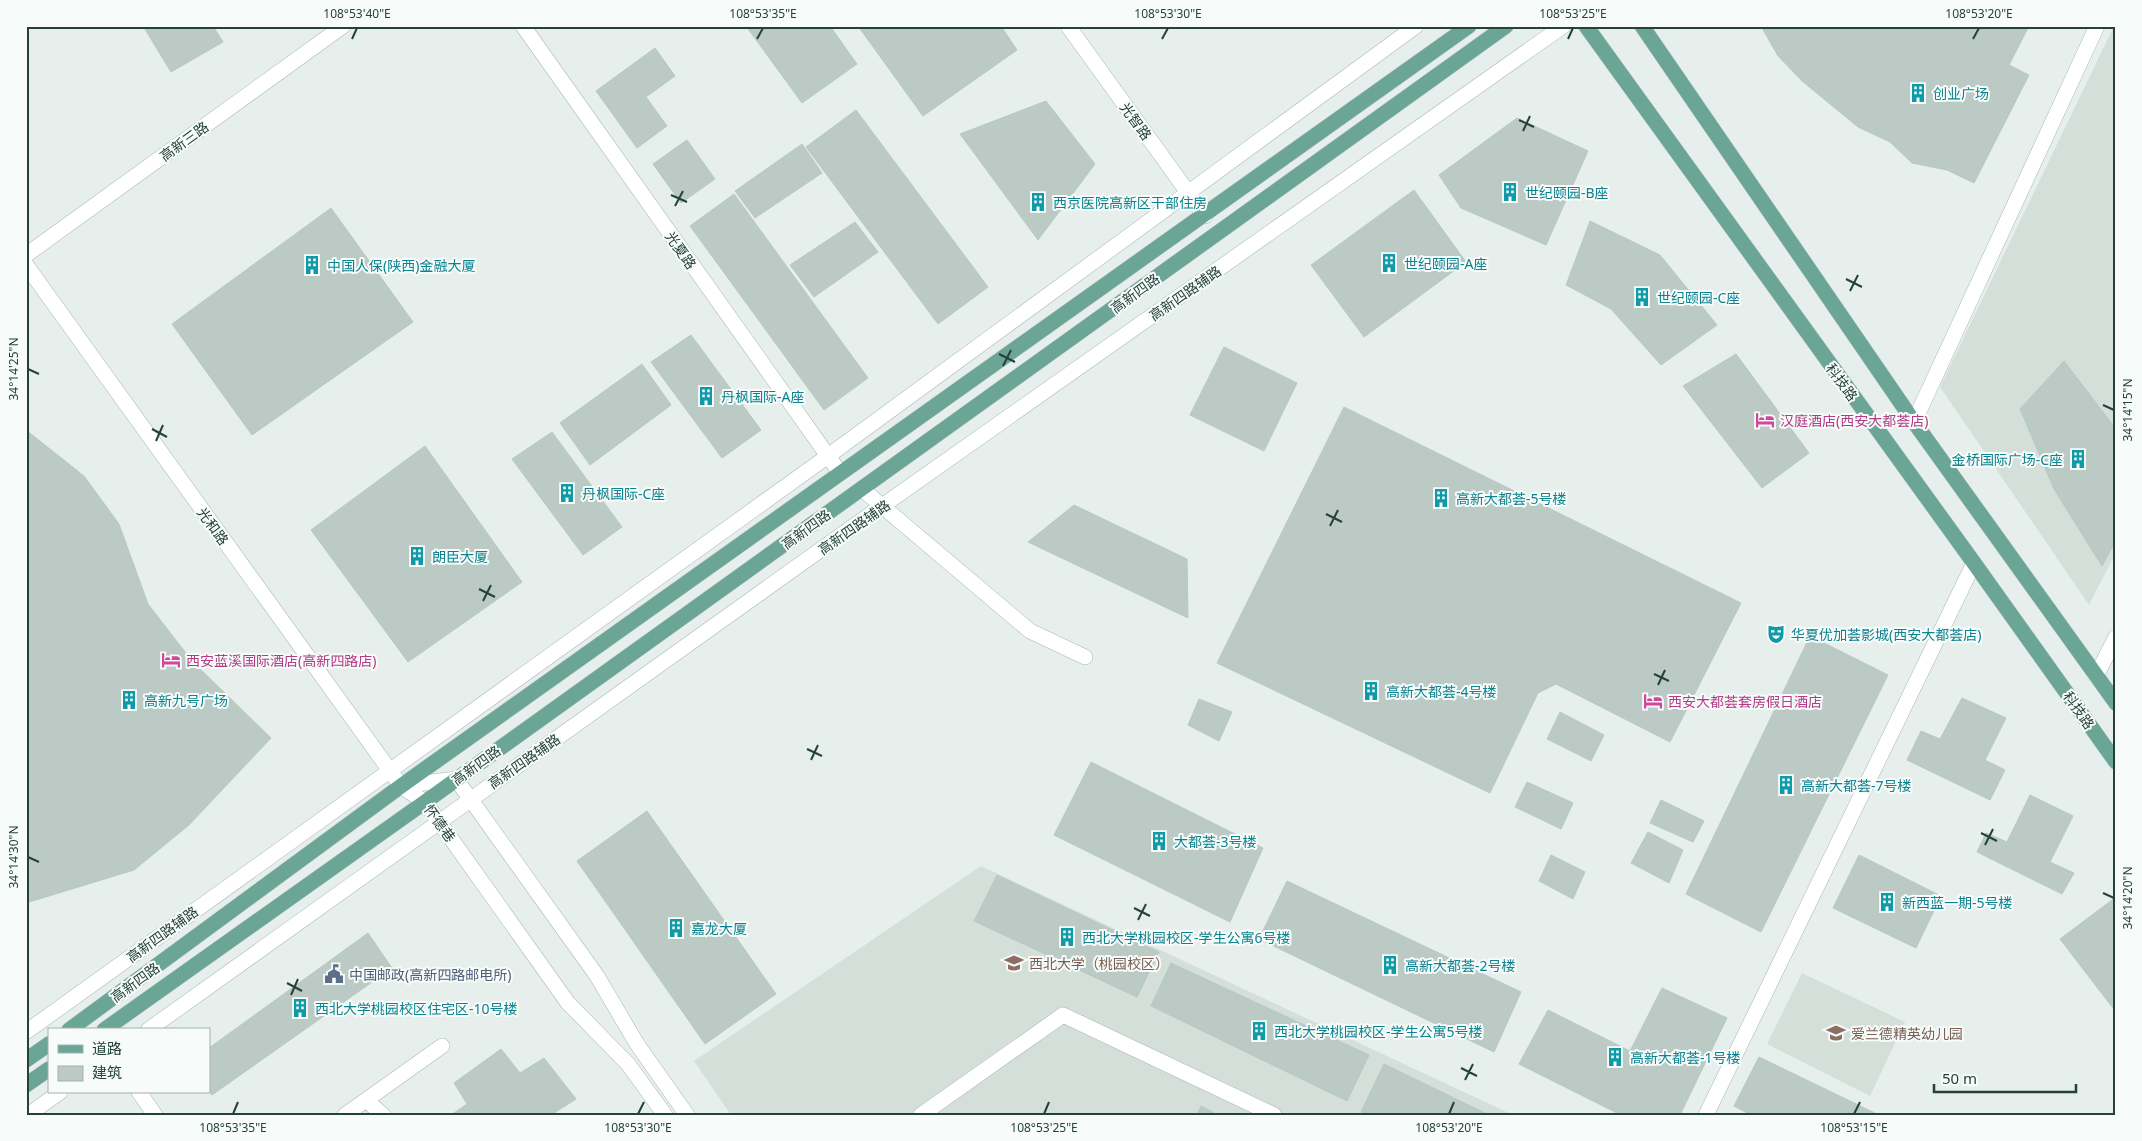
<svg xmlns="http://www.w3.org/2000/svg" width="2142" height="1141" font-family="'Noto Sans','Noto Sans SC',sans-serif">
<rect width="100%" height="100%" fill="#e6efeb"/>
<path fill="#d4dfda" d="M2114,26L2116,552L2089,605L1940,387Z
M981,866L1513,1115H731L694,1061Z
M1802,973L1905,1022L1870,1096L1767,1044Z"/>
<path fill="#bbcac4" stroke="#b8c9c2" d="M143,26H213L223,42L171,72Z
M746,26H830L857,64L802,103Z
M858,26H973L976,30L982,26H1001L1017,50L923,116Z
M1761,26H2029L2009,65L2029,75L1974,183L1947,170L1912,163L1890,142L1858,127L1802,81L1778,56Z
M655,48L675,76L646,97L667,126L637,148L596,91Z
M1046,101L1095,164L1038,240L960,134Z
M856,110L988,287L938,324L806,147Z
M1517,118L1588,151L1546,245L1461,208L1439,175Z
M687,140L715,179L681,203L653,164Z
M802,144L822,173L755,218L735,191Z
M1414,190L1466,262L1364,337L1311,265Z
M734,194L868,378L824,410L690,226Z
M331,208L413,322L252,435L172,324Z
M1590,221L1660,255L1717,325L1661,365L1611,309L1566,285Z
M855,222L878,252L814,297L790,265Z
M691,335L761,430L722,458L651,362Z
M1224,347L1297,383L1264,451L1190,415Z
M1736,354L1809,453L1762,488L1683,386Z
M2064,361L2116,429V540L2102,566L2054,489L2020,409Z
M642,364L671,405L590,465L560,423Z
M1344,407L1741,603L1670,742L1556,684L1538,693L1490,793L1217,663Z
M1346,412L1565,522L1536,582L1316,474Z
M26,430L84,476L119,524L148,604L192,661L271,738L189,825L134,870L26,903Z
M552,432L622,527L583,555L512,459Z
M425,446L522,582L408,662L311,530Z
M1074,505L1187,559L1188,618L1028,542Z
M1606,542L1735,604L1669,735L1618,710L1654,635L1579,598Z
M1255,597L1520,719L1487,786L1223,662Z
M1810,636L1888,675L1761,932L1686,894Z
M1962,698L2006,718L1985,760L2005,770L1990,800L1907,760L1921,731L1940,739Z
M1199,699L1232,712L1219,741L1188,725Z
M1560,712L1604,735L1591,761L1547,739Z
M1091,762L1263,848L1230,922L1054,835Z
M1527,782L1573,803L1561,829L1515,807Z
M2030,795L2073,816L2050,862L2074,873L2062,894L1977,852L1986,833L2007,842Z
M1661,800L1704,821L1693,842L1650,823Z
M647,811L776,994L705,1044L577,861Z
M1648,832L1683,850L1669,883L1631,863Z
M1551,855L1585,872L1573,899L1539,881Z
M1859,855L1941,896L1916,948L1833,908Z
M997,875L1159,952L1137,997L974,921Z
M1287,881L1521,992L1494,1052L1259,939Z
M2116,897V1012L2060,939Z
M368,933L392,968L212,1095L209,1090V1048Z
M1171,963L1369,1055L1347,1101L1151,1006Z
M1662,988L1727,1018L1680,1115H1621L1519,1064L1548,1010L1630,1051Z
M501,1049L520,1073L544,1058L576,1099L551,1115H451L467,1104L454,1083Z
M1759,1057L1879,1115H1751L1734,1106Z
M1384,1064L1489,1115H1367L1361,1112Z
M1201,1106L1218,1115H1197Z"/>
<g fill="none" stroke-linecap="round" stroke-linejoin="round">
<g stroke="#a8b8b2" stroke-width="16">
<path id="minor" d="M523,26L840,473
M1068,26L1205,216
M26,255L343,26
M26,265L401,786L425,802L568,1003L628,1064L665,1115
M1914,422L2097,26
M862,489L1030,631L1085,657
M2096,676L2116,637
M401,786L456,779L597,976L637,1044L687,1115
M148,1030L851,528L1563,26
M26,1032L828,456L1416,26
M139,1092L155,1115
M366,1100L383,1115
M28,1115L60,1092
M345,1115L442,1046
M921,1115L1063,1015L1274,1115
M1706,1115L1974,563"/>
</g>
<g stroke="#c2cac8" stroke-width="16">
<path id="major" d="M1586,26L1974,563L2116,762
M1642,26L1914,422L2116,703
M69,1030L401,786L1469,26
M104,1030L425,802L1506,26
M26,1060L49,1044
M26,1085L49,1069"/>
</g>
<use href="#minor" stroke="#fff" stroke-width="15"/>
<use href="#major" stroke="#6aa596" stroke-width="15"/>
</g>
<path fill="none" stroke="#24423a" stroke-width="2" d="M352,39L357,28M757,39L763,28M1162,39L1168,28M1568,39L1573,28M1973,39L1979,28M1519,120L1534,127M1523,131L1530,116M671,195L687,202M675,206L683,191M1846,279L1862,287M1850,291L1858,275M999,354L1015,362M1003,366L1011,350M28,369L39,374M2103,405L2114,410M152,429L167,437M156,441L163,425M1326,514L1342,522M1330,526L1338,510M479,589L495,597M483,601L491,585M1654,674L1669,681M1658,685L1665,670M807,749L822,756M811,760L818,745M1981,833L1997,841M1985,845L1993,829M28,857L39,862M2103,893L2114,898M1134,908L1150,916M1138,920L1146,904M287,983L302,991M291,995L298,979M1461,1068L1477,1076M1465,1080L1473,1064M233,1114L238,1102M638,1114L644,1102M1044,1114L1049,1102M1449,1114L1454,1102M1854,1114L1860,1102"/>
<defs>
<g id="building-bare" transform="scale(1.5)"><path d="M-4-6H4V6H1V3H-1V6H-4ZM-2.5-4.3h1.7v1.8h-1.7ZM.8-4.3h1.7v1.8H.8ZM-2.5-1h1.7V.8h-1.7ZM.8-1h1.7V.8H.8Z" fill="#0f9aa8" stroke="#f7fbf9" stroke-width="2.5" paint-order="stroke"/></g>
<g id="hotel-bare" transform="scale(1.5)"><path d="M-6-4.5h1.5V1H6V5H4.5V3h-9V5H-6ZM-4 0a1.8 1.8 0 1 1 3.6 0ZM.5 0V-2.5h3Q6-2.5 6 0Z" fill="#d1479c" stroke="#f7fbf9" stroke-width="2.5" paint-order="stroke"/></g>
<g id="theatre-bare" transform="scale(1.5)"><path d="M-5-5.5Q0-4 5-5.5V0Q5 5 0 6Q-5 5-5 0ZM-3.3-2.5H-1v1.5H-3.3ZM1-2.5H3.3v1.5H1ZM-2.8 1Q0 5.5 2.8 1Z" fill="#0f9aa8" stroke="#f7fbf9" stroke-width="2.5" paint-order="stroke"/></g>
<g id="university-bare" transform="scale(1.5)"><path d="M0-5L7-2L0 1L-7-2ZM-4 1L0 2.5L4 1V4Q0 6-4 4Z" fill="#8d6e63" stroke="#f7fbf9" stroke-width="2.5" paint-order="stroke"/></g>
<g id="civic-bare" transform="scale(1.5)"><path d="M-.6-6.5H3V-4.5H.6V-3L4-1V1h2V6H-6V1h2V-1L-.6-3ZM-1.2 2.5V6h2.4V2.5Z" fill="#5c6f8a" stroke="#f7fbf9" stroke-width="2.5" paint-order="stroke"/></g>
<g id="school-bare" transform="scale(1.5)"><path d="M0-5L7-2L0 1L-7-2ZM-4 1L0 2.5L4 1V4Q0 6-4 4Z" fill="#8d6e63" stroke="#f7fbf9" stroke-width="2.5" paint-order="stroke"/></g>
</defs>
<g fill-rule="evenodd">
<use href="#building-bare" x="1918" y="93"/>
<use href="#building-bare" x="1510" y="192"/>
<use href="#building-bare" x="1038" y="202"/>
<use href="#building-bare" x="1389" y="263"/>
<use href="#building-bare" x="312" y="265"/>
<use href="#building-bare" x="1642" y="297"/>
<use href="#building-bare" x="706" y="396"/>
<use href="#hotel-bare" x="1765" y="420"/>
<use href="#building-bare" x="2078" y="459"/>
<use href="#building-bare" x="567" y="493"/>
<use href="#building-bare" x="1441" y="498"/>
<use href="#building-bare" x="417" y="556"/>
<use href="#theatre-bare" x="1776" y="634"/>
<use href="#hotel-bare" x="171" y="660"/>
<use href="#building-bare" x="1371" y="691"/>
<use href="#building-bare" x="129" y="700"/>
<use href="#hotel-bare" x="1653" y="701"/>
<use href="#building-bare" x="1786" y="785"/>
<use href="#building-bare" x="1159" y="841"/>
<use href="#building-bare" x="1887" y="902"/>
<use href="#building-bare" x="676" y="928"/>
<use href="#building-bare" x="1067" y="937"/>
<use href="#university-bare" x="1014" y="963"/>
<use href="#building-bare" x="1390" y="965"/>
<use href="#civic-bare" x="334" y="974"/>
<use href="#building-bare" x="300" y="1008"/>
<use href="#building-bare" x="1259" y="1031"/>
<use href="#school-bare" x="1836" y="1033"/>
<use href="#building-bare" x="1615" y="1057"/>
</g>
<g text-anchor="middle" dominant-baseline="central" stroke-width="4" stroke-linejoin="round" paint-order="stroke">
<g font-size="14" fill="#0d838f" stroke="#f7fbf9" text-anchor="start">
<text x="1933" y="93">创业广场</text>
<text x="1525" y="192">世纪颐园-B座</text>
<text x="1053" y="202">西京医院高新区干部住房</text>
<text x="1404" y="263">世纪颐园-A座</text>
<text x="327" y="265">中国人保(陕西)金融大厦</text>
<text x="1657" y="297">世纪颐园-C座</text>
<text x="721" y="396">丹枫国际-A座</text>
<text x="2063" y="459" text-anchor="end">金桥国际广场-C座</text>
<text x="582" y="493">丹枫国际-C座</text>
<text x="1456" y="498">高新大都荟-5号楼</text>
<text x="432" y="556">朗臣大厦</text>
<text x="1791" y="634">华夏优加荟影城(西安大都荟店)</text>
<text x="1386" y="691">高新大都荟-4号楼</text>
<text x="144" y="700">高新九号广场</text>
<text x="1801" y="785">高新大都荟-7号楼</text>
<text x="1174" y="841">大都荟-3号楼</text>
<text x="1902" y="902">新西蓝一期-5号楼</text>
<text x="691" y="928">嘉龙大厦</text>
<text x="1082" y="937">西北大学桃园校区-学生公寓6号楼</text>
<text x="1405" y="965">高新大都荟-2号楼</text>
<text x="315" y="1008">西北大学桃园校区住宅区-10号楼</text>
<text x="1274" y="1031">西北大学桃园校区-学生公寓5号楼</text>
<text x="1630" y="1057">高新大都荟-1号楼</text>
</g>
<g font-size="14" fill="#24423a" stroke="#f7fbf9">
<text transform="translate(1136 121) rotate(54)">光智路</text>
<text transform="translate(184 141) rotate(-36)">高新三路</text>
<text transform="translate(681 250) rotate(55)">光夏路</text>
<text transform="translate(1135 293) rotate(-36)">高新四路</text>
<text transform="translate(1185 293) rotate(-35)">高新四路辅路</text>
<text transform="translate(1842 382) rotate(54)">科技路</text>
<text transform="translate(213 526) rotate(54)">光和路</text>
<text transform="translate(854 527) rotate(-35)">高新四路辅路</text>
<text transform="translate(806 529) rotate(-36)">高新四路</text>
<text transform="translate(2079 710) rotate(55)">科技路</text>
<text transform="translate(524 761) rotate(-35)">高新四路辅路</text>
<text transform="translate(476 765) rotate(-36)">高新四路</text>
<text transform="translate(440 823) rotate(54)">怀德巷</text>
<text transform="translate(162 934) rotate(-36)">高新四路辅路</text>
<text transform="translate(135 982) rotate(-36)">高新四路</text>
</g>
<g font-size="14" fill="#b23c85" stroke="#f7fbf9" text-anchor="start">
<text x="1780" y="420">汉庭酒店(西安大都荟店)</text>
<text x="186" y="660">西安蓝溪国际酒店(高新四路店)</text>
<text x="1668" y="701">西安大都荟套房假日酒店</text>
</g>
<g font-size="14" fill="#785e54" stroke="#f7fbf9" text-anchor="start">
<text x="1029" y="963">西北大学（桃园校区）</text>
<text x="1851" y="1033">爱兰德精英幼儿园</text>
</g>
<g font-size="14" fill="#4e5e75" stroke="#f7fbf9" text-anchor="start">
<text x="349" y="974">中国邮政(高新四路邮电所)</text>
</g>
</g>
<rect width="2142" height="1141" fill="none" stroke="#f7fbf9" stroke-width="55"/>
<rect x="48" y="1028" width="162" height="65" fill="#f7fbf9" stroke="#a3b1ad"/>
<rect x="58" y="1045" width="25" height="8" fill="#6aa596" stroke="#a3b1ad"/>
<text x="92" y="1054" font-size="15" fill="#24423a">道路</text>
<rect x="58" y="1066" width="25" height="15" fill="#bbcac4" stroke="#a3b1ad"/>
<text x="92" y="1078" font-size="15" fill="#24423a">建筑</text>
<path d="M1934 1084v8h142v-8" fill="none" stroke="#24423a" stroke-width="2.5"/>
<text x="1942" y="1084" font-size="15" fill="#24423a" stroke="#f7fbf9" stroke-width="4" paint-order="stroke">50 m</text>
<rect x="28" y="28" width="2086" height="1086" fill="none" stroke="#24423a" stroke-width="2"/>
<g font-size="12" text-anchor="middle" fill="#24423a">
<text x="357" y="18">108°53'40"E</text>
<text x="763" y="18">108°53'35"E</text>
<text x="1168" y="18">108°53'30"E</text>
<text x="1573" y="18">108°53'25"E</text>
<text x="1979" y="18">108°53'20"E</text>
<text transform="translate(14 369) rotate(-90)" y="4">34°14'25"N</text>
<text transform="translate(2128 410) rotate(-90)" y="4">34°14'15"N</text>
<text transform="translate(14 857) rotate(-90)" y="4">34°14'30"N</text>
<text transform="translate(2128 898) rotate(-90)" y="4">34°14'20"N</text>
<text x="233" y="1132">108°53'35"E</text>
<text x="638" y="1132">108°53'30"E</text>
<text x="1044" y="1132">108°53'25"E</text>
<text x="1449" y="1132">108°53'20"E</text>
<text x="1854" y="1132">108°53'15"E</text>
</g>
</svg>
